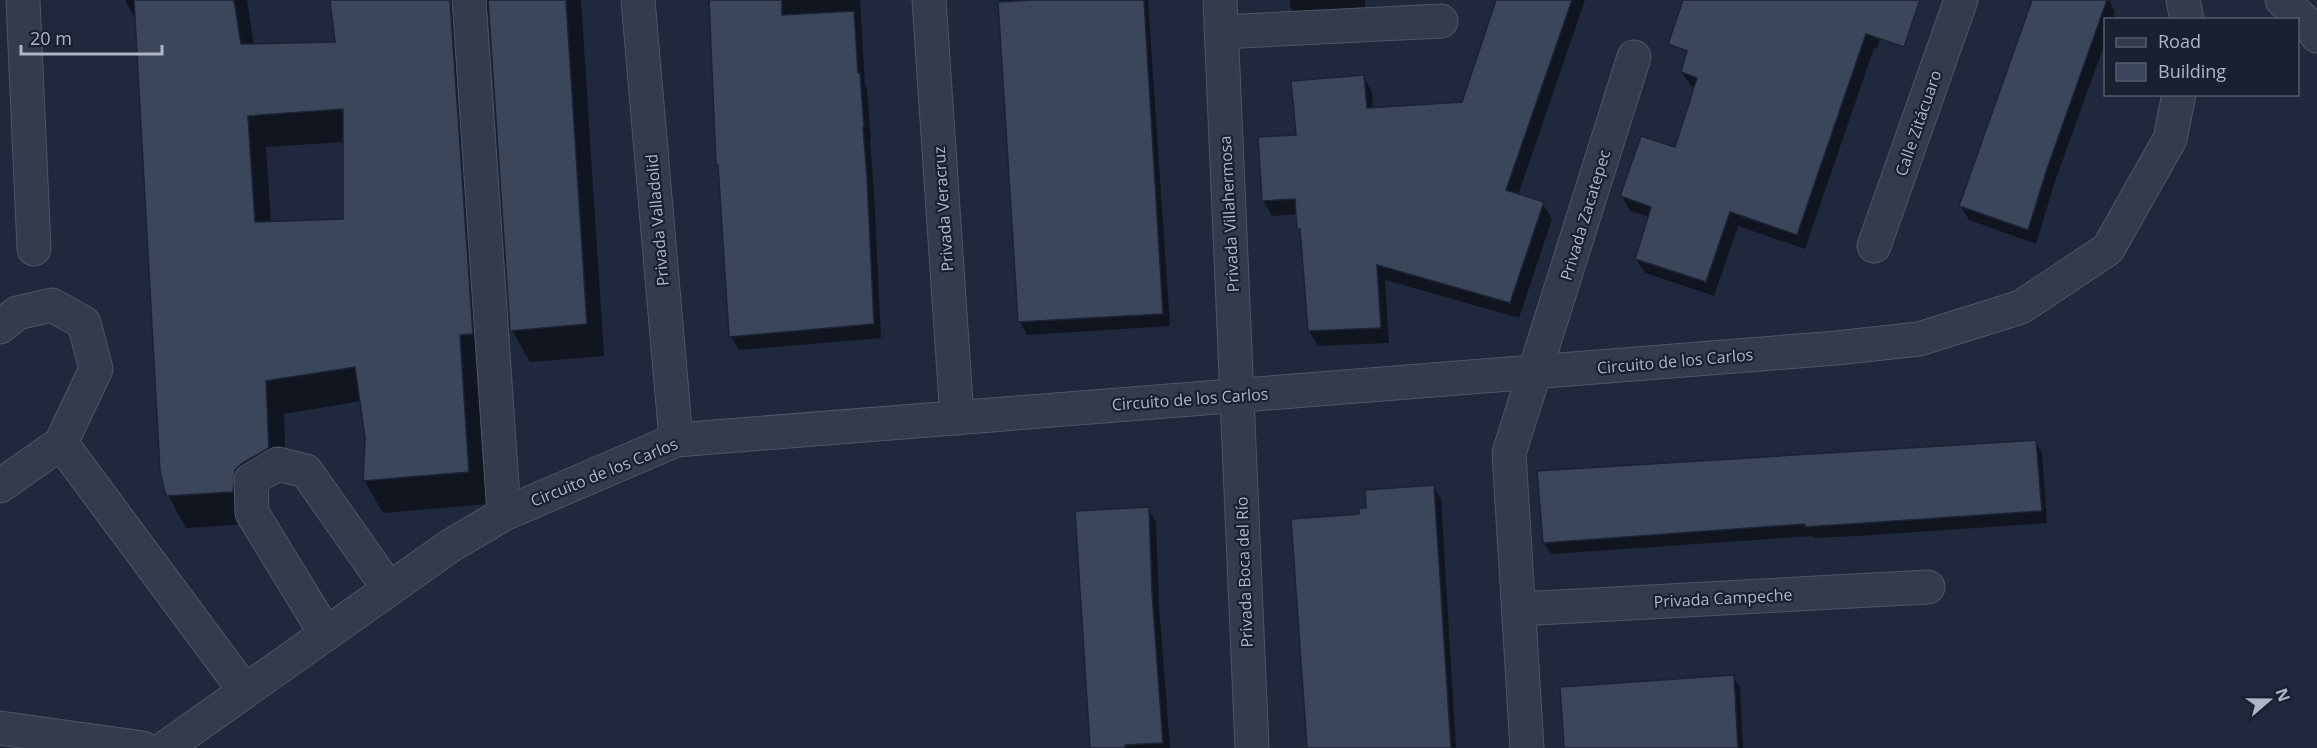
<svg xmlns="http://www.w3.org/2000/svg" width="2317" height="748" font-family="'Open Sans',sans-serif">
<rect width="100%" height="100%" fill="#1f283c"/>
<path fill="#0007" fill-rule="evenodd" d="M125,0H247L254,46L337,44L332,0H581L604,356L530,362L512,330L490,14L486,13L487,504L383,513L364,480L366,438L361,401L284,414L286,480L260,496L250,524L186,528L168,495L137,22ZM345,142V220L271,223L266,147Z
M710,0H860L865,85L867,89L871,141H870L874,192L881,338L739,350L731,336L720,169L717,165Z
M1000,0H1148L1170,326L1027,335L1020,322Z
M1290,0H1365L1366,14L1297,19L1290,7Z
M1498,0H1585L1518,195L1543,204L1552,219L1519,318L1385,280L1389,343L1318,346L1309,331L1302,234L1299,229L1298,214L1272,216L1263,200L1297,136L1363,76L1372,92L1373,109L1463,103Z
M1720,0H1892L1877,49L1874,48L1805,249L1738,226L1714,296L1645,273L1636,259L1650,217L1630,211L1622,196L1676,149L1696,88L1691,86L1682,72Z
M2032,0H2109L2115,12L2113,20H2106V40L2054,184L2036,244L1969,220L1961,206L2024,29L2022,27Z
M2035,441L2042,453L2047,523L1858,536L1814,538L1812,536L1551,554L1544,542Z
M1433,486L1441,499L1456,748H1308L1361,516L1368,509Z
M1148,508L1156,522L1159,606L1170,748H1090Z
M1733,676L1740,688L1743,748H1565Z"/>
<path fill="#3b465b" stroke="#1b2233" stroke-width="1.5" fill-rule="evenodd" d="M134,0H234L241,44L335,42L330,0H450L473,334L460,335L469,472L363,481L365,438L355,367L266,381L269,448L241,464L235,470L233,492L166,496L160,471ZM343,109V219L255,222L248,116Z
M488,0H566L587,324L510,331Z
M709,0H782V15L854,11L858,73H860L864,127H863L867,177L874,324L729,337L718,165H716Z
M1031,0H1144L1163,314L1018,322L998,2Z
M1496,0H1572L1506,190L1544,202L1510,303L1377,265L1381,328L1308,331L1300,229H1297L1295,199L1262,201L1258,137L1296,135L1291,81L1364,75L1367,108L1462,102Z
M1683,0H1920L1904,47L1866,34L1797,235L1730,212L1706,282L1635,259L1651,207L1620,196L1641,136L1675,147L1697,78L1681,72L1687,51L1668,44Z
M2032,0H2107L2047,169L2028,230L1959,206Z
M2036,440L2042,511L1850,524L1805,527V524L1543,543L1537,471Z
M1434,485L1451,748H1307L1291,519L1359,514V508H1366L1365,490Z
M1149,507L1152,592L1163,743L1125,745V748H1090L1075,511Z
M1734,675L1738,748H1564L1560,687Z"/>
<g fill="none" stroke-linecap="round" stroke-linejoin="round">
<g stroke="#4e5567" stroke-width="35">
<path id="minor" d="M23,0L34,249
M469,0L504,514
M638,0L676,440
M929,0L957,418
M1220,0L1252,748
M2183,0L2187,20
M2282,0L2313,29L2317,36
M1221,32L1441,21
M1874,246L1961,0
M0,327L17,313L52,305L84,323L96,369L61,443L245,691
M0,486L61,443
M1519,609L1928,587
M326,634L252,513L251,480L278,464L306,471L389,589
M0,728L143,748
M165,748L450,546L504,514L676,440L1836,348L1919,339L2021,307L2108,249L2170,139L2179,94
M1527,748L1509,453L1634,57"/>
</g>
<use href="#minor" stroke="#333b4c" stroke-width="33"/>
</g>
<g text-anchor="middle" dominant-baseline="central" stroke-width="4.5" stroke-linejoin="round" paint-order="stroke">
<g font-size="16" fill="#aeb5c8" stroke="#192030">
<text transform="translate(1918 123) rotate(-71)">Calle Zitácuaro</text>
<text transform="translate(943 209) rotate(-94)">Privada Veracruz</text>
<text transform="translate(1229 214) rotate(-93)">Privada Villahermosa</text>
<text transform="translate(1585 215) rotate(-73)">Privada Zacatepec</text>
<text transform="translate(657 220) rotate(-95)">Privada Valladolid</text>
<text transform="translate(1675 361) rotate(-5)">Circuito de los Carlos</text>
<text transform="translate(1190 399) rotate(-4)">Circuito de los Carlos</text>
<text transform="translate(604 472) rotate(-22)">Circuito de los Carlos</text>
<text transform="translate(1244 572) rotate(-92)">Privada Boca del Río</text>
<text transform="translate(1723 598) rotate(-3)">Privada Campeche</text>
</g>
</g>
<rect x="2104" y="18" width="195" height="78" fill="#192030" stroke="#555c6d" stroke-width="1.5"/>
<rect x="2116" y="38" width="30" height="9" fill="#333b4c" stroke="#555c6d" stroke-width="1.5"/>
<text x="2158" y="48" font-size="18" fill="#aeb5c8">Road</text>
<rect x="2116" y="63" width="30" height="18" fill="#3b465b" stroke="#555c6d" stroke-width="1.5"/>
<text x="2158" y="78" font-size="18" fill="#aeb5c8">Building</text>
<g transform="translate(2269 700) rotate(70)" stroke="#192030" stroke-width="4.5" paint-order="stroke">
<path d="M0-4.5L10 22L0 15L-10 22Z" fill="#aeb5c8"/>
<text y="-9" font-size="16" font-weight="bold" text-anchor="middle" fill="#aeb5c8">N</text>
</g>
<path d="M21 45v9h141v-9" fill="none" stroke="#aeb5c8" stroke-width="3"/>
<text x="30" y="45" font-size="18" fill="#aeb5c8" stroke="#192030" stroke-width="4.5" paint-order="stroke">20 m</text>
</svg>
